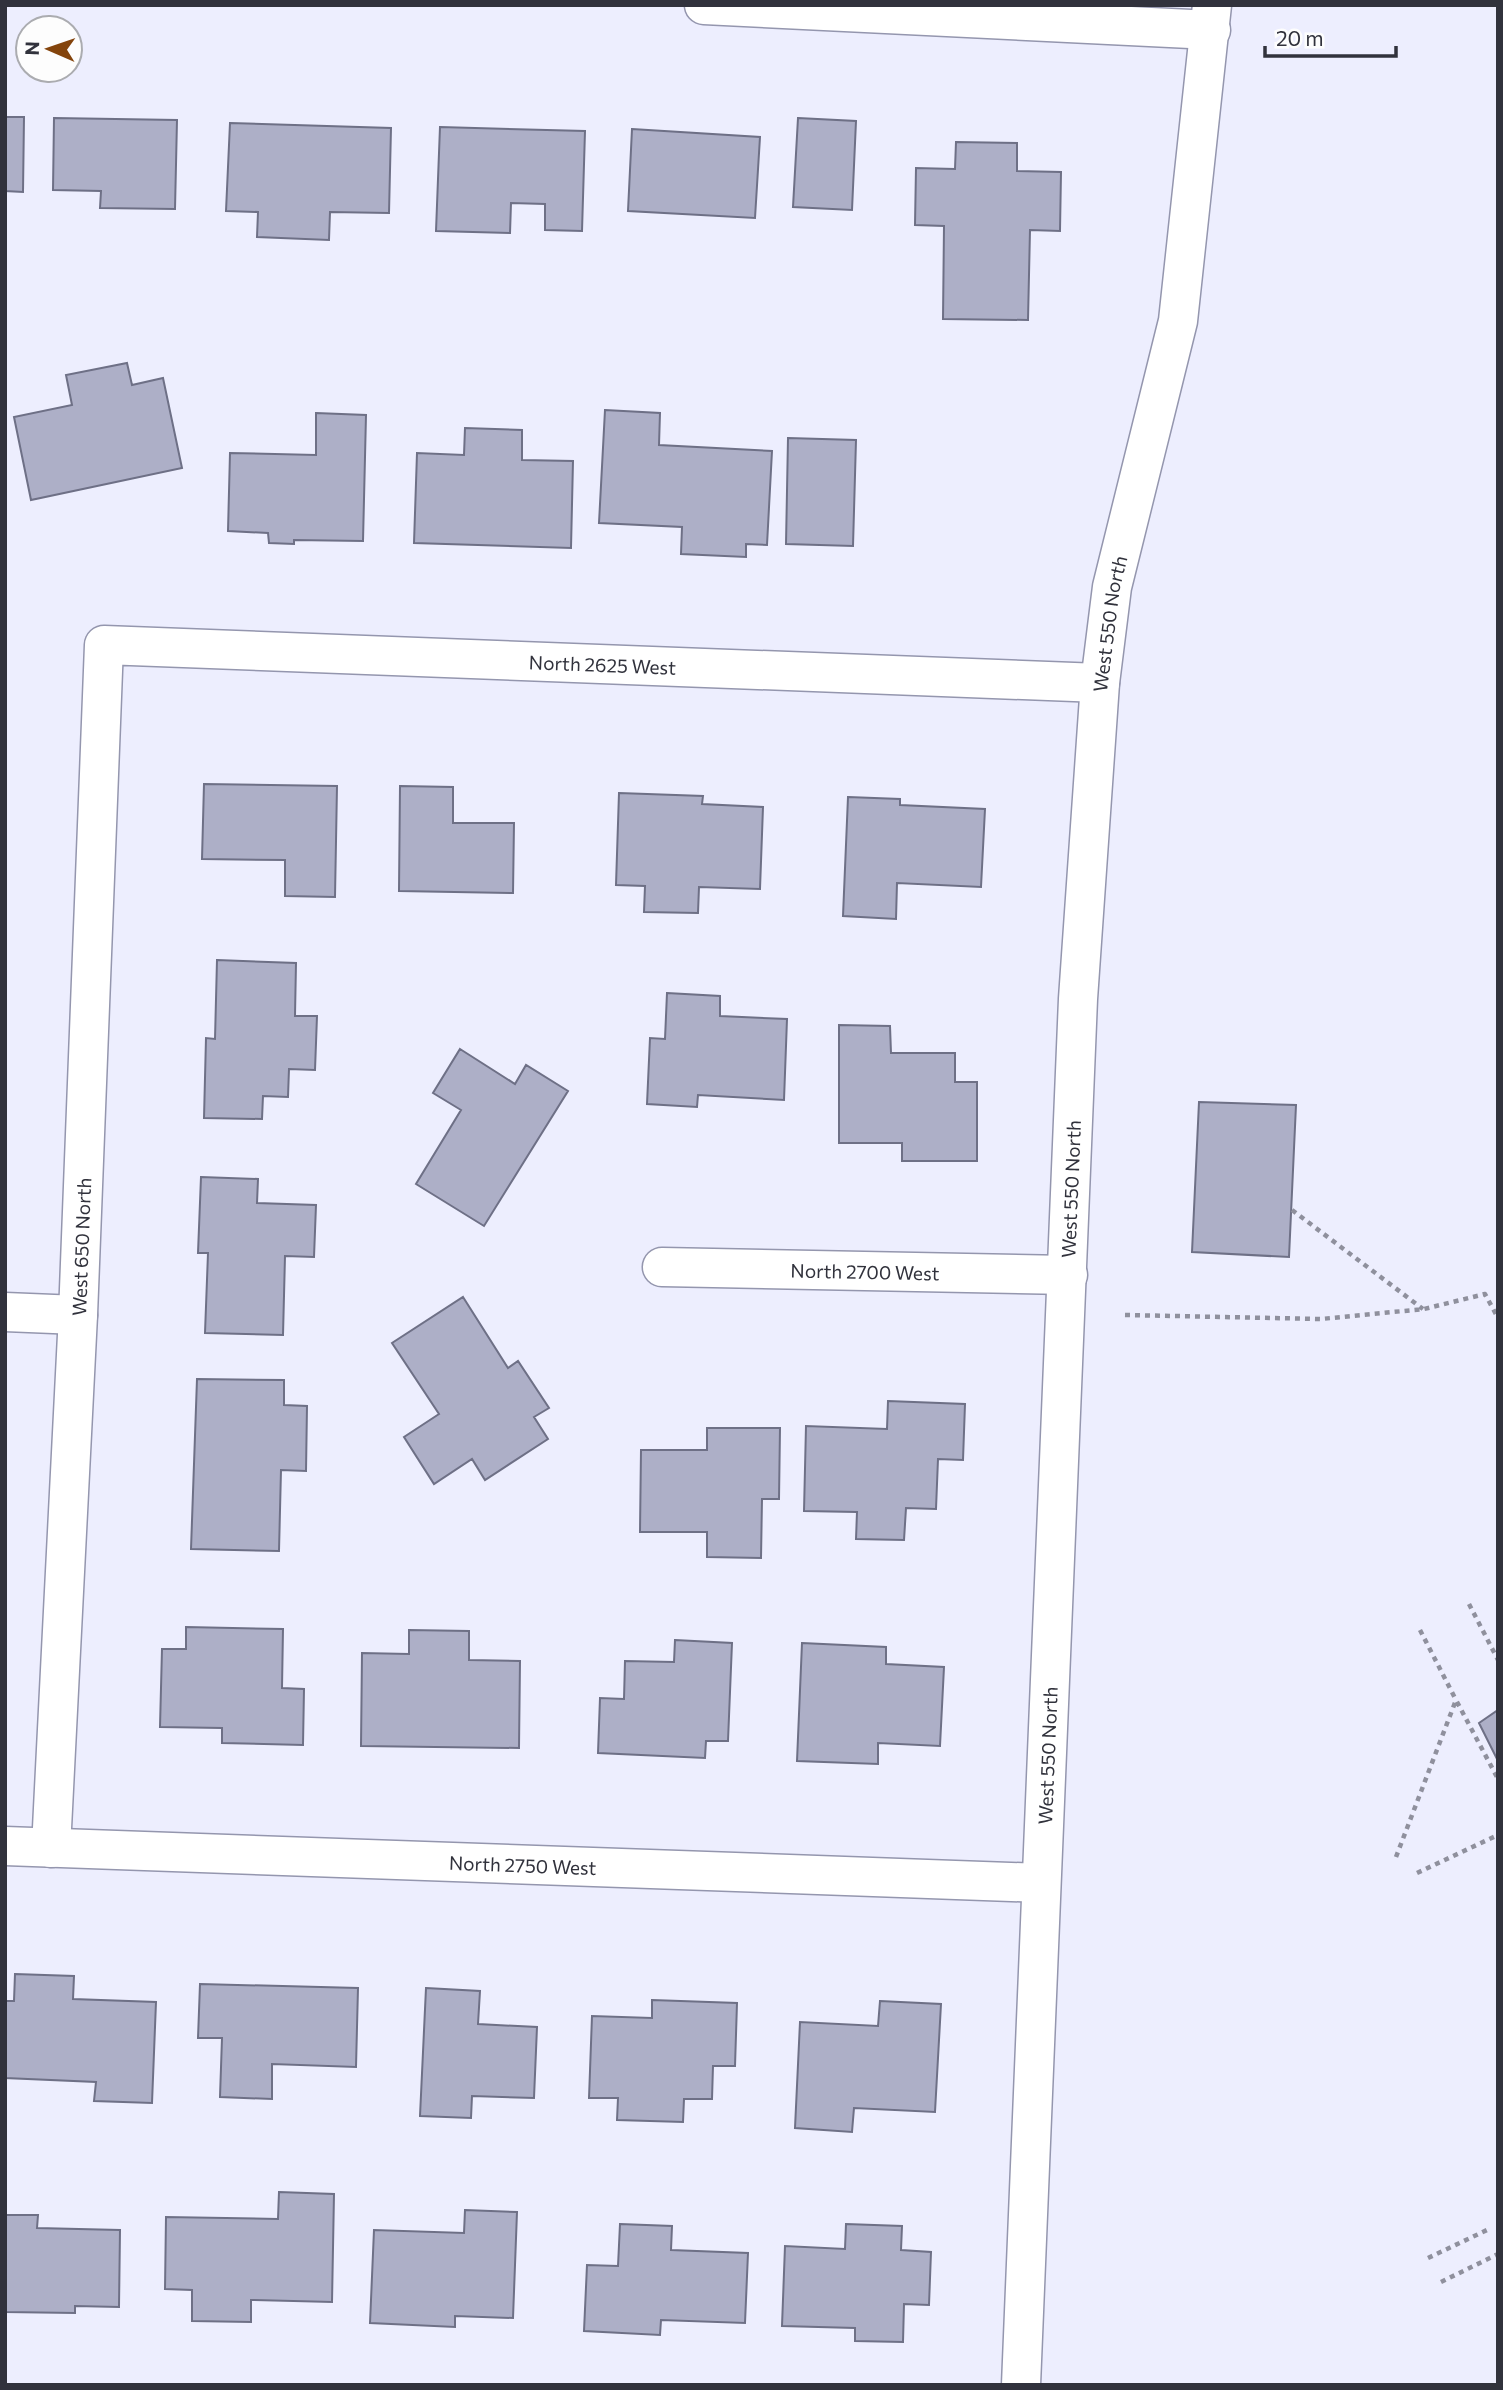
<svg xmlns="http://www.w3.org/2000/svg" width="1503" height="2390" font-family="Commissioner,sans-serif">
<rect width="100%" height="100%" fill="#edeefe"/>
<path fill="#adafc7" stroke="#6e7086" stroke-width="2" d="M5,117H24L23,192L5,191Z
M54,118L177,120L175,209L100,208L101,191L53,190Z
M798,118L856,121L852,210L793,207Z
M230,123L391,128L389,213L330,212L329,240L257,237L258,212L226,211Z
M440,127L585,131L582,231L545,230V204L511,203L510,233L436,231Z
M632,129L760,137L755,218L628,211Z
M956,142L1017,143V171L1061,172L1060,231L1030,230L1028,320L943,319L944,226L915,225L916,168L955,169Z
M127,363L132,385L163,378L182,468L31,500L14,417L72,405L66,375Z
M605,410L660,413L659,445L772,451L767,545L746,544V557L681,554L682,527L599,523Z
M316,413L366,415L363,541L294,540V544L269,543L268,533L228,531L230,453L316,455Z
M465,428L522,430V460L573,461L571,548L414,543L417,453L464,455Z
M788,438L856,440L853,546L786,544Z
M204,784L337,786L335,897L285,896V860L202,859Z
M400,786L453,787V823H514L513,893L399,891Z
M619,793L703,796L702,804L763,807L760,889L699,887L698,913L644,912L645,886L616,885Z
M848,797L900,799V805L985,809L981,887L897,883L896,919L843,916Z
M217,960L296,963L295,1016H317L315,1070L289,1069L288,1097L263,1096L262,1119L204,1118L206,1038L215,1039Z
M667,993L720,996V1016L787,1019L784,1100L698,1095L697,1107L647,1104L650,1038L665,1039Z
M839,1025L890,1026L891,1053H955V1082H977V1161H902V1143H839Z
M460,1049L515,1084L526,1065L568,1091L484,1226L416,1184L461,1110L433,1093Z
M1199,1102L1296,1105L1289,1257L1192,1252Z
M201,1177L258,1179L257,1203L316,1205L314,1257L285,1256L283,1335L205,1333L208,1253H198Z
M463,1297L508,1368L518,1361L549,1408L534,1417L548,1439L485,1480L472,1459L434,1484L404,1437L439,1414L392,1343Z
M197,1379L284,1380V1405L307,1406L306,1471L281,1470L279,1551L191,1549Z
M888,1401L965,1404L963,1460L938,1459L936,1509L906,1508L904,1540L856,1539L857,1512L804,1511L806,1426L887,1429Z
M707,1428H780L779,1499H762L761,1558L707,1557V1532H640L641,1450H707Z
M186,1627L283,1629L282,1688L304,1689L303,1745L222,1743V1728L160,1727L162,1649H186Z
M409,1630L469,1631V1660L520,1661L519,1748L361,1746L362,1653L409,1654Z
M675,1640L732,1643L728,1741H706L705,1758L598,1753L600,1698L624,1699L625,1661L674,1662Z
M802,1643L886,1647V1664L944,1667L940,1746L878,1743V1764L797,1761Z
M1498,1710V1761L1479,1723Z
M15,1974L74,1976L73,1999L156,2002L152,2103L94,2101L96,2082L5,2078V2001H14Z
M200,1984L358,1988L356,2067L272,2064V2099L220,2097L222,2038H198Z
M426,1988L480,1991L478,2024L537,2027L534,2098L472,2096L471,2118L420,2116Z
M652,2000L737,2003L735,2066H713L712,2099H684L683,2122L617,2120L618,2098H589L592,2016L652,2018Z
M880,2001L941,2004L935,2112L854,2108L852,2132L795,2128L800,2022L878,2026Z
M279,2192L334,2194L332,2302L251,2300V2322L192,2321V2290L165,2289L166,2217L278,2219Z
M465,2210L517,2212L513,2318L455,2316V2327L370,2323L374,2230L464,2233Z
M5,2215H38L37,2228L120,2230L119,2307L75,2306V2313L5,2312Z
M620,2224L672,2226L671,2250L748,2253L745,2323L661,2320L660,2335L584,2331L587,2265L618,2266Z
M846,2224L902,2226L901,2250L931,2252L929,2305L904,2304L903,2342L855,2341V2328L782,2326L785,2246L845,2249Z"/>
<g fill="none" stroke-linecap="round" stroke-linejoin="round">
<g stroke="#9496ae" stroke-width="41">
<g id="minor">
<path d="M704,5L1211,30"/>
<path id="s1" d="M662,1267L1068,1275"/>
<path d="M5,1312L78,1315"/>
<path id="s2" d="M5,1846L1041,1883"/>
<path id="s3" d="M51,1848L78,1315L104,645L1100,683"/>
<path id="s4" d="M1021,2385L1078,999L1100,683L1112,587L1178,321L1212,5"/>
</g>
</g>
<path stroke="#8f909d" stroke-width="4.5" stroke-dasharray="5 5" stroke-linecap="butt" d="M1292,1210L1423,1309
M1125,1315L1321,1319L1424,1309L1485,1294L1498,1318
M1469,1604L1498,1660
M1420,1630L1456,1700
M1396,1857L1456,1700L1498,1779
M1417,1873L1498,1835
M1428,2258L1487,2230
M1441,2282L1498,2254"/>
<use href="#minor" stroke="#fff" stroke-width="38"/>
</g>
<g text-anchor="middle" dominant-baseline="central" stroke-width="7" stroke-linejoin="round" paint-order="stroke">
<g font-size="19" fill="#31323c" stroke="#fdfdfd">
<text stroke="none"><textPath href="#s4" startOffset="1764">West 550 North</textPath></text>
<text stroke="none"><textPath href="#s3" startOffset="1703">North 2625 West</textPath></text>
<text stroke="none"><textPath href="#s4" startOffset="1197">West 550 North</textPath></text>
<text stroke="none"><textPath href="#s3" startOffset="602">West 650 North</textPath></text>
<text stroke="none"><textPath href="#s1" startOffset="203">North 2700 West</textPath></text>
<text stroke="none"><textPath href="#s4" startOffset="630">West 550 North</textPath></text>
<text stroke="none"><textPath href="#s2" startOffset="518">North 2750 West</textPath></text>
</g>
</g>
<rect width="1503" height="2390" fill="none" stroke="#31323c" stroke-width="14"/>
<g transform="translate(49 49) rotate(272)"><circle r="33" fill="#fdfdfd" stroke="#abacb0" stroke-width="2"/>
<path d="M0-5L12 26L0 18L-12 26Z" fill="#84440c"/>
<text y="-10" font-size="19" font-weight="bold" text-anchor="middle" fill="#31323c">N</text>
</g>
<path d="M1265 46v10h131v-10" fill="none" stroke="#31323c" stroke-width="3.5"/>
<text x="1276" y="46" font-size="21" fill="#31323c" stroke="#fdfdfd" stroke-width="5" paint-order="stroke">20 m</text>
</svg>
